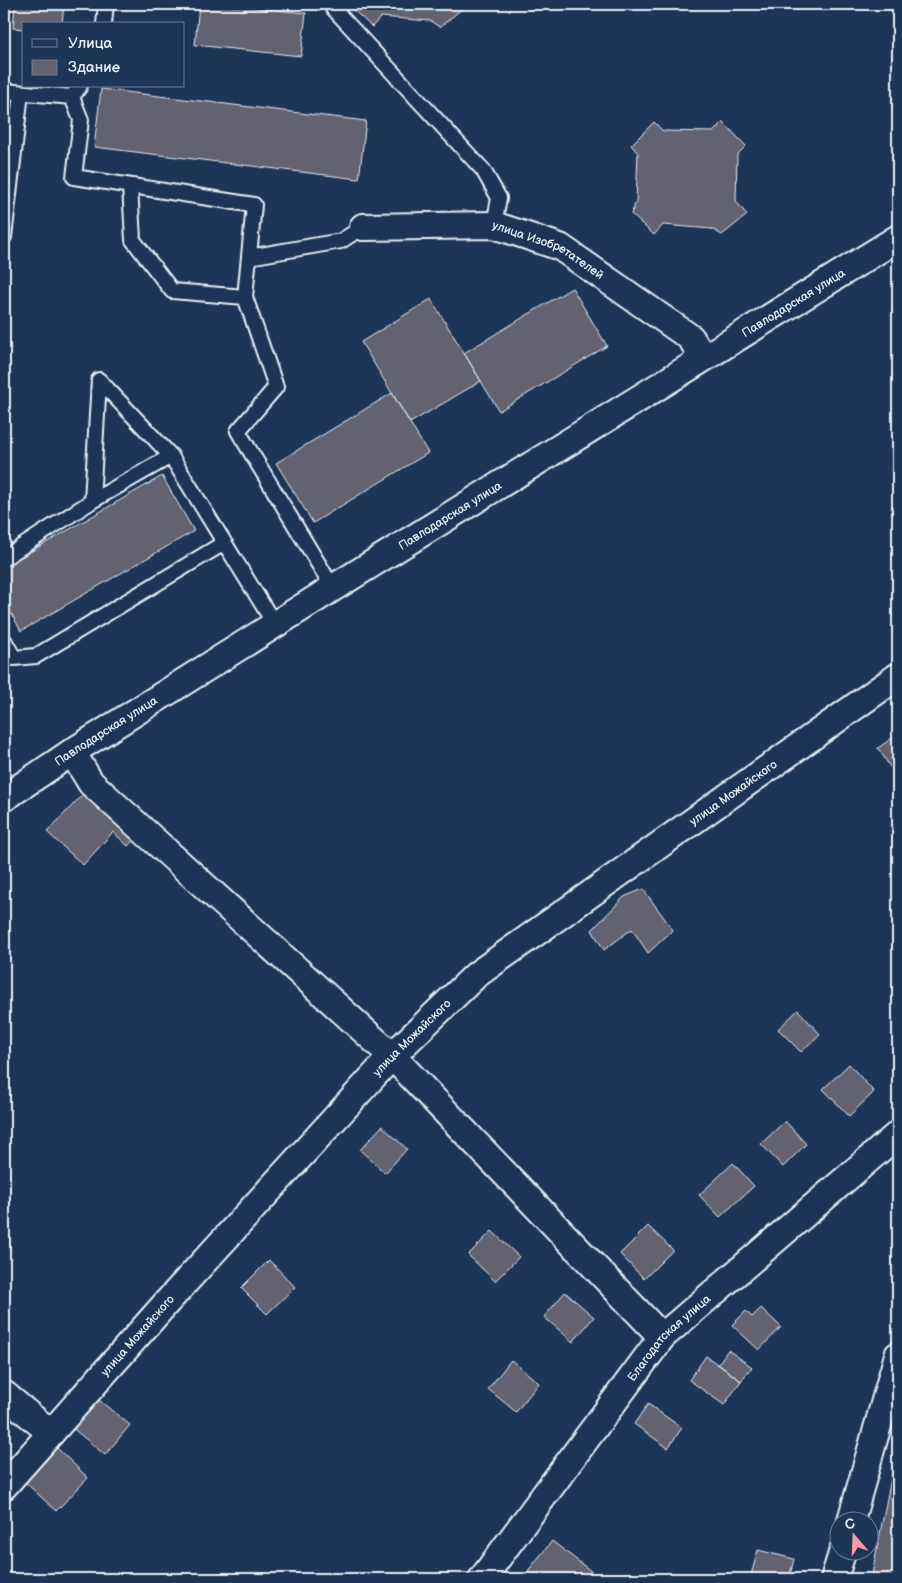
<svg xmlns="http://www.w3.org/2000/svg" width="902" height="1583" font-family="'Balsamiq Sans',sans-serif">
<rect width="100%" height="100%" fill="#1d3557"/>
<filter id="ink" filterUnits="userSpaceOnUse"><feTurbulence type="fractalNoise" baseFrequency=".02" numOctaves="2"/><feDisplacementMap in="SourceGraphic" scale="10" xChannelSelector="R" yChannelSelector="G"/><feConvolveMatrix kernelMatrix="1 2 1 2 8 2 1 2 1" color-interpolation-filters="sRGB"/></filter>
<g filter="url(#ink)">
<path fill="#64626f" stroke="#e8f1f8" d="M15,4H64L62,24H24V29L13,28Z
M199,4H216L306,13L301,56L195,45Z
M350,4H462L464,7L440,27L430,21L381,17L372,27L349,6Z
M101,89L366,121L359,179L94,147Z
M654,122L663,131L713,132L723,122L746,146L737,155L736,201L747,215L722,235L712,229L663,225L654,235L631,214L636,202L638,153L631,145Z
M572,288L607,346L499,411L464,353Z
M431,299L481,381L410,423L361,342Z
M392,393L428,453L313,523L276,463Z
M162,476L194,531L21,631L4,600V567Z
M898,734V779L878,748Z
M89,788L139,834L128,846L113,832L83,865L47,832Z
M643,889L673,930L648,953L632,929L604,950L592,930L624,897Z
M798,1010L820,1034L801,1052L778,1029Z
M849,1064L874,1092L849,1116L823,1089Z
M785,1121L806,1144L783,1167L761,1144Z
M382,1126L407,1149L385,1173L360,1150Z
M733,1163L754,1186L720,1217L699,1195Z
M648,1226L673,1250L644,1279L620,1254Z
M492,1231L519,1257L495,1281L468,1255Z
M269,1260L295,1287L267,1314L241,1288Z
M565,1292L594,1317L573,1342L544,1317Z
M761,1308L781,1327L759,1350L732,1325L746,1311L752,1317Z
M728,1350L752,1367L741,1381L718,1364Z
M706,1356L741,1381L724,1405L689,1380Z
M511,1360L539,1383L516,1412L488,1389Z
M95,1397L130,1425L105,1455L70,1426Z
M648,1404L682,1428L668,1448L634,1424Z
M55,1446L88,1478L56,1511L23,1480Z
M895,1458L898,1459V1579H871Z
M552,1541L601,1579H526L523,1577Z
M758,1550L794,1559L789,1579H750Z"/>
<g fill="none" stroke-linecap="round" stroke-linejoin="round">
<g stroke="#e8f1f8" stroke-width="18">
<path id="service" d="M333,4L332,7L483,170L499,198L494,225
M104,24L106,4
M4,91L72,97L80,86
M72,97L81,120L74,177L254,205L245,297L276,387L238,431L333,588
M130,186L133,240L172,291L245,297
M4,237L21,93
M249,257L341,241L363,227
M92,501L99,380L171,456L275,625
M4,558L92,501L171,456
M4,640L14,658L36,656L224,543"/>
</g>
<g stroke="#e8f1f8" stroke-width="30">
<g id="minor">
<path id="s1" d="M363,227L494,225L560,247L691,338L703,358"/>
<path d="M72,752L91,783L392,1056L662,1337"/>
<path id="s2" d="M4,798L72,752L333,588L898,238"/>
<path d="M4,1394L51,1433"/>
<path id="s3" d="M4,1486L168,1301L392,1056L476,975L898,676"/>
<path d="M851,1520L898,1355"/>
<path id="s4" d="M482,1579L662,1337L898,1134"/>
<path d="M834,1579L843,1550"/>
</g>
</g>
<use href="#service" stroke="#1d3557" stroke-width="14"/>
<use href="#minor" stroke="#1d3557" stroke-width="26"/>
</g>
</g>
<g text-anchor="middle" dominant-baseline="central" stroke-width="4" stroke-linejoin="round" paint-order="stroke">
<g font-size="12" fill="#e8f1f8" stroke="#1d3557">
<text stroke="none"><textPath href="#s1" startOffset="191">улица Изобретателей</textPath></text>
<text stroke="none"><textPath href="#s2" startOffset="932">Павлодарская улица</textPath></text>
<text stroke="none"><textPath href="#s2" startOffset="528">Павлодарская улица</textPath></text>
<text stroke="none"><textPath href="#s2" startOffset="122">Павлодарская улица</textPath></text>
<text stroke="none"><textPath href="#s3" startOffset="1011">улица Можайского</textPath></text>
<text stroke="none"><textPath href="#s3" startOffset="606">улица Можайского</textPath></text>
<text stroke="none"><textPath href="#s3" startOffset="201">улица Можайского</textPath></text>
<text stroke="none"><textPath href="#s4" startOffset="306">Благодатская улица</textPath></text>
</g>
</g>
<rect width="902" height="1583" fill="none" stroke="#1d3557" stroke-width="20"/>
<rect x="10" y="10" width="882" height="1563" fill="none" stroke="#e8f1f8" stroke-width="2" filter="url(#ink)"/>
<rect x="22" y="22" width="162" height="65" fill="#1d3557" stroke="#6e8097"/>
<rect x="32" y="39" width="25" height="8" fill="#1d3557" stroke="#6e8097"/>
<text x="68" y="48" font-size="15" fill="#e8f1f8">Улица</text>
<rect x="32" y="60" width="25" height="15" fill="#64626f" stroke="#6e8097"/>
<text x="68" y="72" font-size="15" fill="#e8f1f8">Здание</text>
<g transform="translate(854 1536) rotate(341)"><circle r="24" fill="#1d3557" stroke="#6e8097"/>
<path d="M0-4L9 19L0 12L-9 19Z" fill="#ff9aa2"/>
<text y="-8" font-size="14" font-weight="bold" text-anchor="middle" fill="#e8f1f8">С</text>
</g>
</svg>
